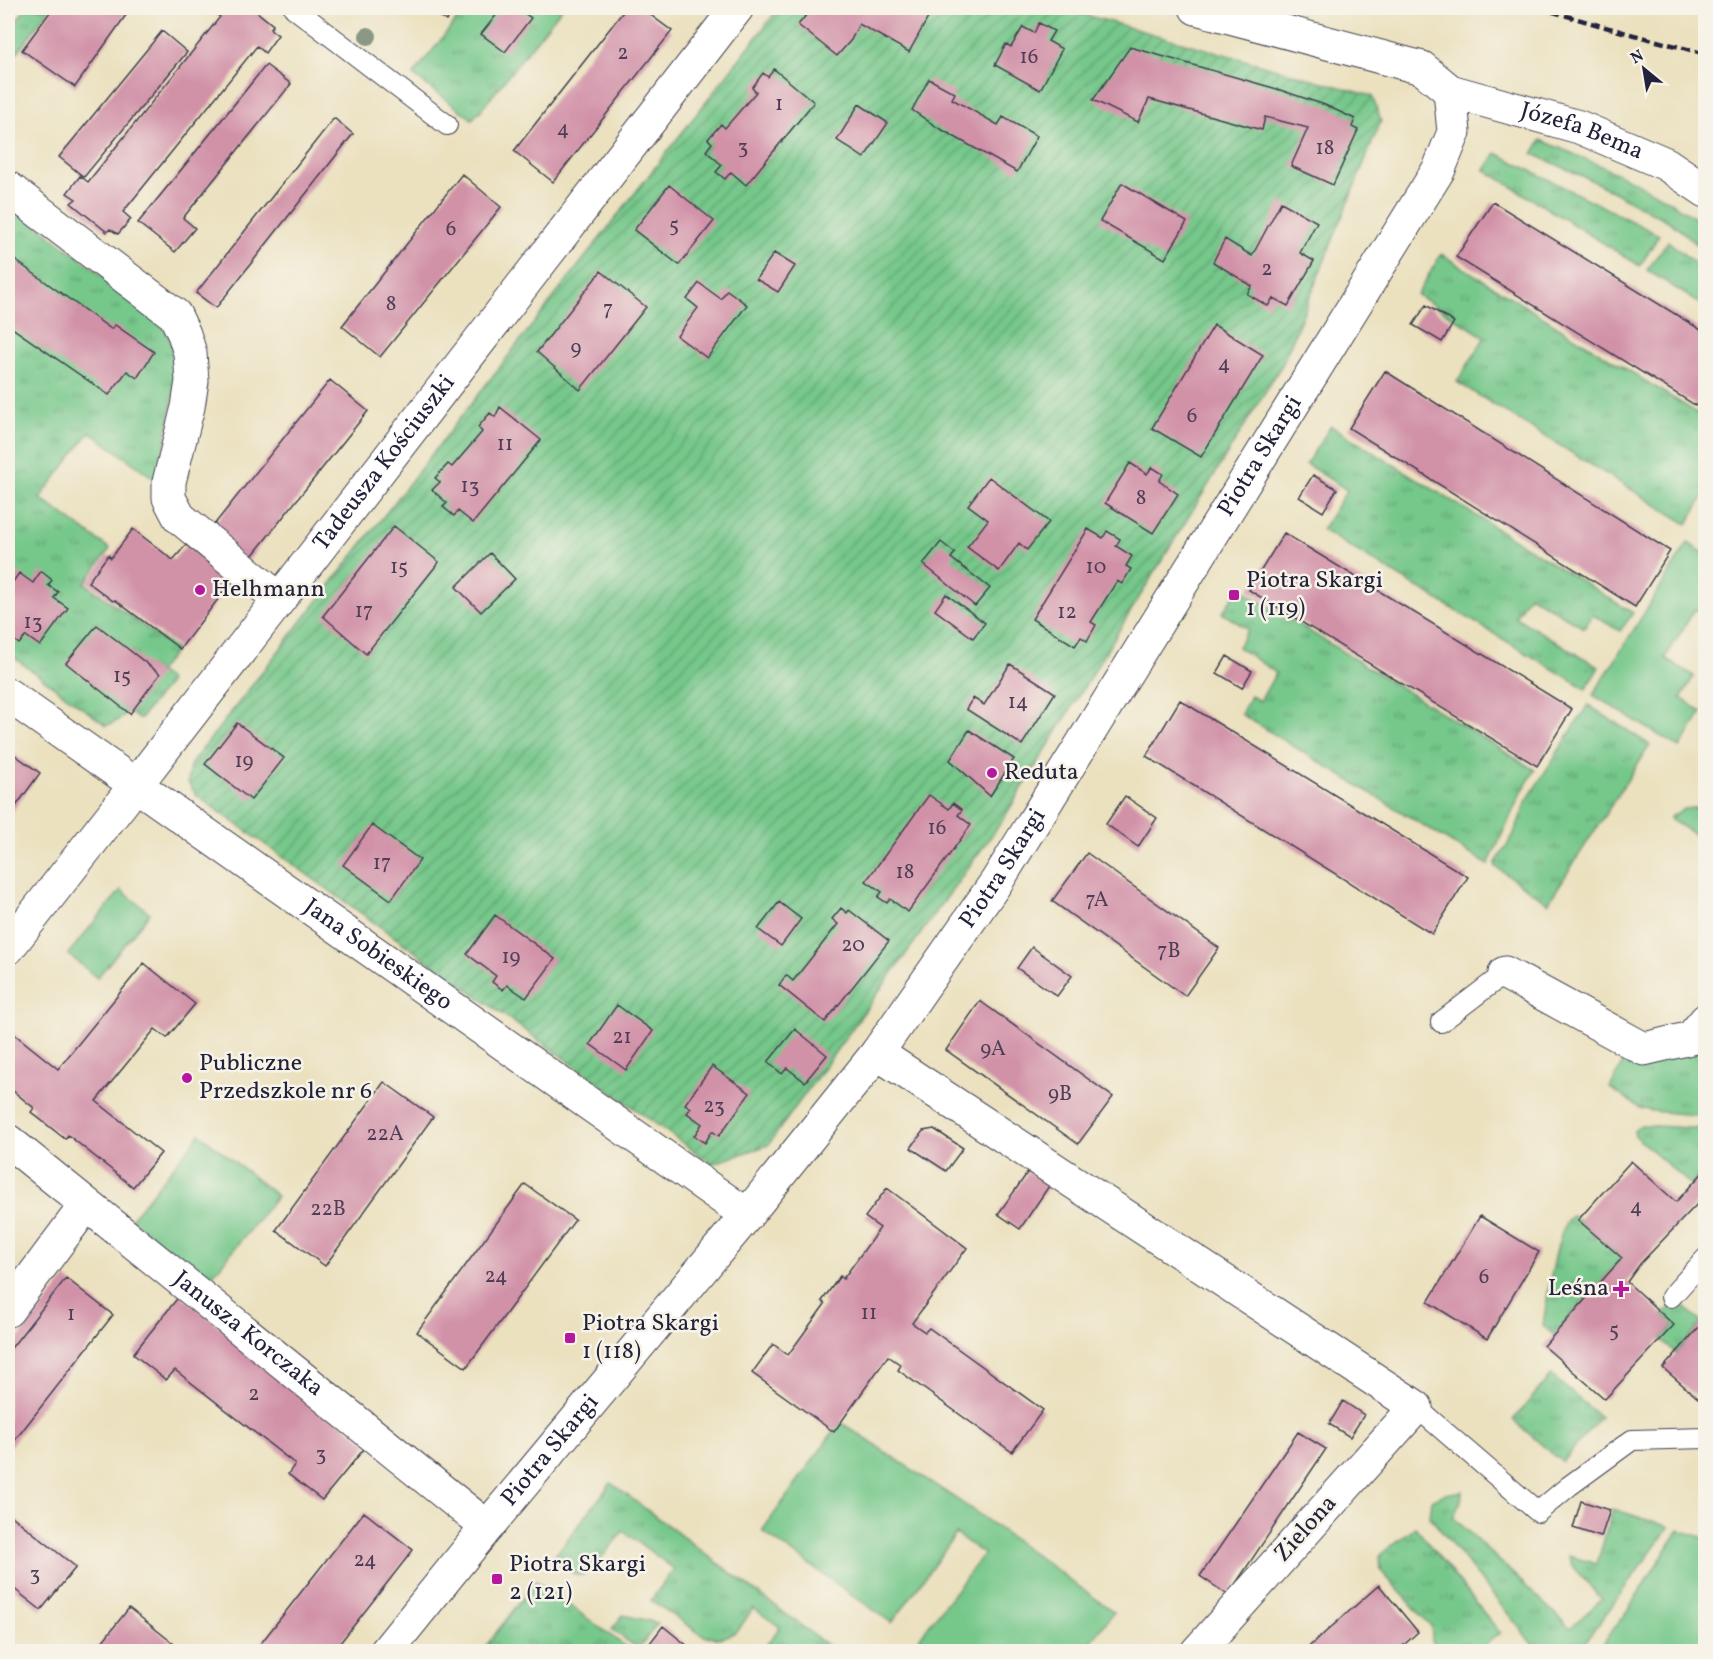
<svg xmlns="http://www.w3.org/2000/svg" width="1713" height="1659" font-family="Vollkorn,serif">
<defs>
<pattern id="grass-tufts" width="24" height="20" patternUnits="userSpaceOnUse" patternTransform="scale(1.5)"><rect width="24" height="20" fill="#75c78a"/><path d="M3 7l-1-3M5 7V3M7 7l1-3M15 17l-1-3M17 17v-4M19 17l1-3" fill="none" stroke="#60a172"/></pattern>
<pattern id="garden-furrows" width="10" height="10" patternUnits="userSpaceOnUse" patternTransform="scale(1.5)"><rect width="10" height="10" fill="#75c78a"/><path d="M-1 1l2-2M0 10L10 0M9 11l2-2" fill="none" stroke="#60a172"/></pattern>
</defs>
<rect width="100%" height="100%" fill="#f7f3e8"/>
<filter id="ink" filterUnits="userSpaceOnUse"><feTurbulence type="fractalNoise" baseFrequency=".0167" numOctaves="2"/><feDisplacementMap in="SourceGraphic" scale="12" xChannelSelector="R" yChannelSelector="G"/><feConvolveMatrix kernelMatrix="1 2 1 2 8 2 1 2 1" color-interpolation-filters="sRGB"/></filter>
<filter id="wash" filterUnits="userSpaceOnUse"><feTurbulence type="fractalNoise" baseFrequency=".008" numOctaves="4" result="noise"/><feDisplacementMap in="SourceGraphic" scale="24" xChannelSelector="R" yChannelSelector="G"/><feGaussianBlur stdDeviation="1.35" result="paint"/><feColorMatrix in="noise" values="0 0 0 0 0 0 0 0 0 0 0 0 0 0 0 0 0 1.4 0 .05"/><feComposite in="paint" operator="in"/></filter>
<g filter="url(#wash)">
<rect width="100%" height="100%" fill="#ebe1bf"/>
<path fill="url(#grass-tufts)" stroke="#4c7462" stroke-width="1.5" d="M26,8H50L17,53L8,46V33Z
M466,8H562L481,110L472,119L413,75Z
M1541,140C1597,164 1657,188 1705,226V251L1670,222L1591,180L1533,154Z
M1496,153L1659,235L1640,266L1485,170Z
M8,203L161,320L179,361L159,482L90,432L40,498L110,549L85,583L176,650L158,672L168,679L169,683L140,719H138L128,711C121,718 116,724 106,725L8,653Z
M1668,241L1705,272V307L1647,270Z
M1441,254L1705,418V494L1687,524L1457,382L1485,337L1417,295Z
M1331,426L1633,613L1620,631L1593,615L1584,628L1529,595L1515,617L1599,667L1586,689L1322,530L1347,490L1306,464Z
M1239,588L1535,770L1521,793L1488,865L1241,714L1251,696L1260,701L1276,673L1238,647L1248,629L1222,613Z
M1588,705L1650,745L1548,903L1496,867L1495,864L1513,836L1527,800Z
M1695,808L1705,812V841L1671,820L1670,817L1684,809Z
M1692,1049L1698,1053L1705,1064V1116L1652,1111L1640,1108L1610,1088L1627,1054Z
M1641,1125L1705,1129V1169L1691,1185L1635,1136L1634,1131Z
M1571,1216L1575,1217L1622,1258L1554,1335L1543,1326C1546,1305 1557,1226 1571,1216Z
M1677,1300L1702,1323L1676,1353L1661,1339L1674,1325L1663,1315Z
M1551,1375L1600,1417L1562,1462L1513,1420Z
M611,1483L835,1651H762L780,1627L753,1608C748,1615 742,1627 735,1632C725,1638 713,1640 702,1635L651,1600L674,1569L623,1531L593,1569L582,1575H576L553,1558Z
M1462,1491L1461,1501L1453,1517L1570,1628L1602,1599L1573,1567L1568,1556L1597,1564L1613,1509L1669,1527L1579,1651H1538L1430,1517L1432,1499L1446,1494Z
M1415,1527L1500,1633L1477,1651H1433L1431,1626L1381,1571L1380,1555Z
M536,1581L632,1651H482Z
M623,1615L658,1623L638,1649L612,1629Z"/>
<path fill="#75c78a" stroke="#4c7462" stroke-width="1.5" d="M1688,543L1705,554V615L1695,609L1665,658L1694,676L1681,698L1702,712L1680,748L1593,695Z
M121,890L150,913L97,978L68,954Z
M200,1134L277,1196L208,1281L131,1219Z
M840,1422L973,1510L1114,1612L1084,1651H936L919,1638L984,1554L956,1534L892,1623L762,1531Z
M1679,1530L1705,1538V1651H1597L1627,1611Z"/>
<path fill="url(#garden-furrows)" stroke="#4c7462" stroke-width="1.5" d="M779,8H1061L1372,96L1381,121L1283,363L1002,821L768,1145L712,1164L196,795L188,782L190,765Z"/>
<g id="blocks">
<path fill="#d192a8" d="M53,8H131L75,87L22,50Z
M214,8H252L273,25L270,29L278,35L265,53L257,46L123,212L131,219L118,234L110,229L107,232L71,203L76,199L67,193L80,176L88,182L220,17L212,11Z
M429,8H457L446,21Z
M502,8H517L531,18L505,52L481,34Z
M626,8H641L672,31L553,182L514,151Z
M812,8H914L929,16L909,52L859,24L851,40L837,56L798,25Z
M1039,23L1054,31L1048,41L1062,49L1040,90L995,65L1006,44L1011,47L1023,27L1034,33Z
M162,31L187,52L84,177L59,157Z
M1130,47L1277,89L1325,105L1355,119L1352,127L1358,130L1333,185L1291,166L1308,128L1265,117L1262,130L1149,99L1138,122L1093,100Z
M266,65L291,84L183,218L195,228L175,252L138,223Z
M774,69L814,102L746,185L731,172L725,179L716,172L722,165L706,151L712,143L708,139L721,124L725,128L756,92L752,88L763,73L768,77Z
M929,79L955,93L952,99L998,125L1003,117L1037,136L1017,172L937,127L912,110Z
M859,104L888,123L864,158L837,140Z
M334,118L353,134L216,308L196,293Z
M462,174L501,207L380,357L342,326Z
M1122,183L1187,222L1165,259L1100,221Z
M669,185L714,221L679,265L634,230Z
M1281,202L1317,222L1300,253L1314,261L1288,306L1273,298L1268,306L1247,294L1252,286L1213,262L1225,239L1252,256Z
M1493,202L1706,333V412L1456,257Z
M774,253L795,266L778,292L756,279Z
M8,255L111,329L115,325L154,352L137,378L127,371L109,395L8,325Z
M601,271L646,307L580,390L537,352Z
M699,283L721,299L727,290L747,305L707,358L677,336L698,308L687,299Z
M1426,305L1454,322L1442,342L1413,325Z
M1214,325L1263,355L1201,457L1152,428Z
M1385,371L1670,551L1635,607L1349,428Z
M330,380L368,411L248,561L209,531Z
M500,407L541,440L473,523L458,511L454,516L443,507L447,503L432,490L440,482L435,478L448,464L452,467L482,432L478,427L490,413L495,417Z
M1130,463L1147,474L1152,467L1163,474L1159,481L1178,494L1153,533L1105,503Z
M1313,475L1337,489L1323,512L1299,497Z
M989,477L1049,522L1027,550L1019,543L999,571L967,547L988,520L968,505Z
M394,526L439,562L366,654L323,616Z
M133,529L173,560L186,545L232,581L180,649L115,600L113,601L88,582L108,555L111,558Z
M1088,529L1103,538L1107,531L1120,539L1116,546L1132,556L1126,566L1131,569L1122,584L1117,581L1091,622L1096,625L1087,641L1081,637L1075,646L1032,619Z
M1284,533L1572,709L1537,766L1249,590Z
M941,542L955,553L951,558L990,588L975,606L923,564Z
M490,553L515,579L481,612L456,587Z
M41,571L52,580L48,585L58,592L54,598L68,608L40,646L26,636L19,644L8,635V589L19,573L33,583Z
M946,594L985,623L973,638L935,610Z
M97,625L160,674L130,714L66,663Z
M1227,656L1252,671L1242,688L1217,673Z
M1010,664L1055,693L1022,745L966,709L973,698L984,705Z
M1180,700L1468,877L1432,934L1146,756Z
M237,723L284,758L251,800L205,764Z
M969,730L1014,759L990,796L950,760Z
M8,750L40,773L11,813L8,810Z
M929,795L949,809L953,803L962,810L958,815L971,825L908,912L890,899L887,903L878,897L882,892L866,881Z
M1125,796L1157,818L1138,847L1106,824Z
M372,825L420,860L391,900L343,865Z
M1087,853L1219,948L1185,996L1052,901Z
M779,902L801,919L781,946L758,929Z
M841,908L847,913L849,910L889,941L825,1022L779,985L786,975L793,981L838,924L832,919Z
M495,915L555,959L526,998L507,985L503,990L492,982L496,976L467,954Z
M1032,947L1072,976L1057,996L1017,968Z
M144,963L195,1004L167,1038L155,1029L96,1101L161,1153L133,1187L68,1135L65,1139L31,1112L34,1108L8,1087V1029L58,1069Z
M980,1001L1113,1097L1078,1144L946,1050Z
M617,1005L653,1031L626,1070L590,1044Z
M795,1029L827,1055L805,1082L787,1068L782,1074L768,1062Z
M712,1066L750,1093L719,1136L712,1131L705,1143L694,1136L702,1124L687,1113L691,1108L685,1104Z
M384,1082L433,1117L325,1266L276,1230Z
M934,1129L963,1148L946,1171L911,1148L923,1131Z
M1631,1161L1676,1202L1706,1169V1208L1699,1202L1640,1264L1627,1282L1674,1325L1605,1399L1544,1346L1622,1258L1578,1220Z
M1028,1172L1049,1186L1020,1229L998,1214Z
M525,1184L575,1220L466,1368L417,1332Z
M887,1188L967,1248L912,1323L925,1332L929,1328L1043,1410L1012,1452L898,1370L901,1365L888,1356L834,1432L752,1373L773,1344L788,1355L825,1304L822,1301L840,1276L843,1279L880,1228L865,1217Z
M1480,1216L1539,1252L1487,1339L1428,1302Z
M66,1278L113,1315L8,1449V1352Z
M180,1295L368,1444L322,1500L288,1474L295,1464L175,1370L166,1380L133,1354Z
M1706,1319V1405L1663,1368Z
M1343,1401L1364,1415L1350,1437L1329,1424Z
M1298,1432L1326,1449L1228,1595L1200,1576Z
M1581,1501L1610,1510L1601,1537L1573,1528Z
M364,1512L413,1550L333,1652H254Z
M8,1513L76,1567L41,1610L8,1584Z
M1379,1585L1418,1632L1396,1652H1303Z
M129,1608L184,1652H94Z
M663,1626L695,1652H643Z"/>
</g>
</g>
<g filter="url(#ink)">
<use href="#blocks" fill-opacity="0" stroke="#403f4f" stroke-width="1.5"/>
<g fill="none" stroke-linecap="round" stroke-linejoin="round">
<g stroke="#403f4f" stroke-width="22">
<path id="lane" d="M294,8L447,125
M1441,1022L1505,973
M1671,1297L1706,1258
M1416,1407L1538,1512L1569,1486L1632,1440L1706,1438"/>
</g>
<g stroke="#403f4f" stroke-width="35">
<g id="street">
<path id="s1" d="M1196,8L1422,68L1450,91L1579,127L1666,164L1706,191"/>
<path d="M8,188L175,315L184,334L190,353L192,381L188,407L169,482V498L179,517L279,599"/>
<path id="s2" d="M8,695L747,1215"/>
<path id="s3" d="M8,948L135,786L737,8"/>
<path d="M1505,973L1644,1049L1691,1038L1706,1020"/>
<path d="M877,1053L1416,1407L1197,1652"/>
<path id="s4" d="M8,1141L487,1527"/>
<path d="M8,1310L86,1205"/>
<path id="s5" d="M386,1652L487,1527L747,1215L877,1053L997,881L1439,169L1454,132L1450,91"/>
</g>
</g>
<use href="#lane" stroke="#fff" stroke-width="20"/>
<use href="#street" stroke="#fff" stroke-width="33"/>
<path stroke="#22223b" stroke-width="4.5" stroke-dasharray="9 4.5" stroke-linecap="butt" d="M1539,8L1623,32L1706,54"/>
</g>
<circle fill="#8c9886" cx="368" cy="36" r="9"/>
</g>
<g fill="#b5179e" stroke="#f7f3e8" stroke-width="2">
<circle cx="200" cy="590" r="6"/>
<rect x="1228" y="589" width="12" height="12" rx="3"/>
<circle cx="992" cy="773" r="6"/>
<circle cx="187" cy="1078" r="6"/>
<path d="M1618 1280h6v6h6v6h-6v6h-6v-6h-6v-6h6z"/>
<rect x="564" y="1332" width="12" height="12" rx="3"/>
<rect x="491" y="1573" width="12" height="12" rx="3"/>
</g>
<g text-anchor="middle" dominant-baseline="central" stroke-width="5" stroke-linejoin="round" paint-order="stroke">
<g font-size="21" fill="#4e3e56">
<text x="623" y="53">2</text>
<text x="1029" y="57">16</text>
<text x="779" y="104">1</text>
<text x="563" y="129">4</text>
<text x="743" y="147">3</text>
<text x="1325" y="148">18</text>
<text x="674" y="225">5</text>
<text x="451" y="229">6</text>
<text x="1267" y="269">2</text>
<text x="391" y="304">8</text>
<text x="608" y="309">7</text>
<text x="576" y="348">9</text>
<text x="1224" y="364">4</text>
<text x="1192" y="416">6</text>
<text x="505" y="444">11</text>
<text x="470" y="486">13</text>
<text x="1141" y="498">8</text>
<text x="399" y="567">15</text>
<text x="1096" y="567">10</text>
<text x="364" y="611">17</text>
<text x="1067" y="612">12</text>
<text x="33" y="622">13</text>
<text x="122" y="676">15</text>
<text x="1018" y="702">14</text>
<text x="244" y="761">19</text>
<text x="937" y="828">16</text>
<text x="382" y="863">17</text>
<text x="905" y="872">18</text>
<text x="1097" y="900">7A</text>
<text x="853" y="945">20</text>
<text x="1169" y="951">7B</text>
<text x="511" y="957">19</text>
<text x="622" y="1037">21</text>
<text x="993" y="1049">9A</text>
<text x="1060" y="1094">9B</text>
<text x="714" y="1106">23</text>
<text x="385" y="1134">22A</text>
<text x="1636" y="1207">4</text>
<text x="328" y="1209">22B</text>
<text x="496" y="1276">24</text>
<text x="1484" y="1277">6</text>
<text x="869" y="1313">11</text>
<text x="71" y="1314">1</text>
<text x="1614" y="1330">5</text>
<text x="254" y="1394">2</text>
<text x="321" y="1454">3</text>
<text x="365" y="1560">24</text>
<text x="35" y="1574">3</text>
</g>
<g font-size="24" fill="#22223b" stroke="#f7f3e8">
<text stroke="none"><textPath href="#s1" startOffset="408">Józefa Bema</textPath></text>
<text stroke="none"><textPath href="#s5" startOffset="1484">Piotra Skargi</textPath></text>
<text stroke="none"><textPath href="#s3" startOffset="614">Tadeusza Kościuszki</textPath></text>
<text stroke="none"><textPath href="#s5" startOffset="998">Piotra Skargi</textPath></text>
<text stroke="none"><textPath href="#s2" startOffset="452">Jana Sobieskiego</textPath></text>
<text stroke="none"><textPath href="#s4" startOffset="308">Janusza Korczaka</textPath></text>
<text stroke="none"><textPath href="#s5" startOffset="260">Piotra Skargi</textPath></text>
<text transform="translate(1306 1529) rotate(-48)">Zielona</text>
</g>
<g font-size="24" fill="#22223b" stroke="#f7f3e8" text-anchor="start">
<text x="1246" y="581">Piotra Skargi<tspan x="1246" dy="28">1 (119)</tspan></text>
<text x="212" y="590">Helhmann</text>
<text x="1004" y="773">Reduta</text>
<text x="199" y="1064">Publiczne<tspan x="199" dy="28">Przedszkole nr 6</tspan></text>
<text x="1609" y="1289" text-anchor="end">Leśna</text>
<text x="582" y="1324">Piotra Skargi<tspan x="582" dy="28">1 (118)</tspan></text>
<text x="509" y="1565">Piotra Skargi<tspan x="509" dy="28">2 (121)</tspan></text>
</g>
</g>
<rect width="1713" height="1659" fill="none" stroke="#f7f3e8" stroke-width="30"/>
<g transform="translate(1644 69) rotate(330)" stroke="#f7f3e8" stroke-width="4.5" paint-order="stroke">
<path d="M0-4.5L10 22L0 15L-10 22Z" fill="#22223b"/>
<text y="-9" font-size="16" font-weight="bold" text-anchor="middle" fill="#22223b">N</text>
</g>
</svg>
